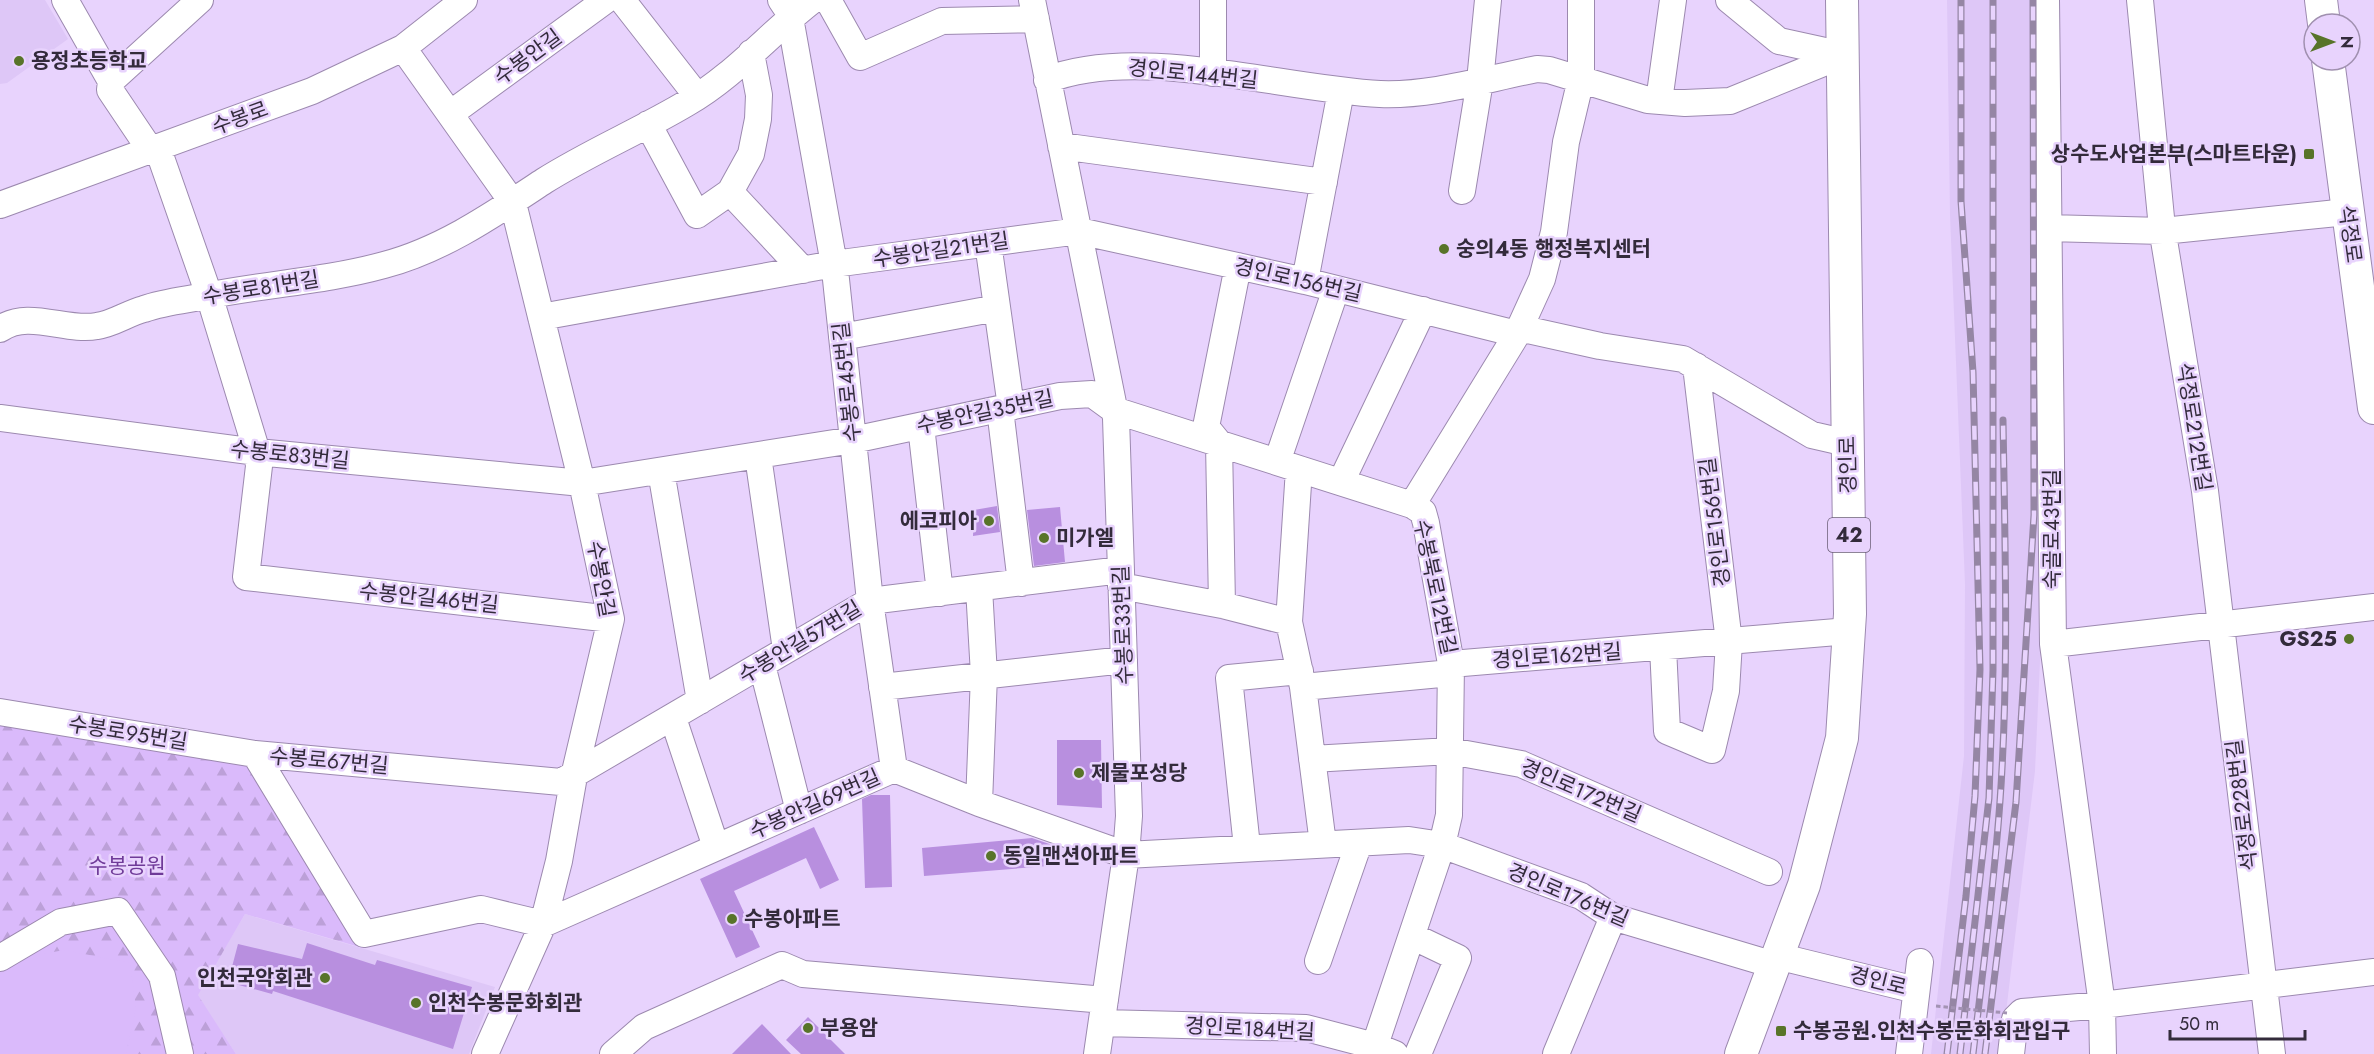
<svg xmlns="http://www.w3.org/2000/svg" width="2374" height="1054" font-family="Jost,'Noto Sans KR',sans-serif">
<defs>
<pattern id="forest-firs" width="22" height="20" patternUnits="userSpaceOnUse" patternTransform="scale(1.5)"><rect width="22" height="20" fill="#dabafb"/><path d="M5 1l3.5 6h-7zM16 11l3.5 6h-7z" fill="#bca0d8"/></pattern>
</defs>
<rect width="100%" height="100%" fill="#e8d3fd"/>
<path fill="#dec7f7" d="M0,0H45L68,39L7,83L0,84Z
M1947,0H2046L2048,487L2035,771L2001,1054H1931L1964,756L1965,584L1950,215Z
M245,914L495,987L469,1054H236L197,995Z"/>
<path fill="url(#forest-firs)" d="M0,722L255,754L363,948L245,914L198,995L236,1054H0Z"/>
<path fill="#dabafb" d="M64,950L130,963L136,1008L126,1054H0V962Z"/>
<path fill="#b88fdf" d="M997,506L1000,532L973,536L974,510Z
M1060,507L1065,562L1034,566L1027,510Z
M1057,740H1101L1102,808L1057,805Z
M871,795H890L892,887L865,888L862,799Z
M814,827L839,880L820,889L806,858L734,891L760,947L736,958L700,879Z
M1032,838L1058,847L1060,865L924,876L922,848Z
M307,943L375,965L377,960L472,987L453,1049L273,991L272,994L228,982L238,944L302,959Z
M808,1017L845,1054H801L786,1040Z
M762,1024L791,1054H732Z"/>
<g fill="none" stroke-linecap="round" stroke-linejoin="round">
<g stroke="#9c89af" stroke-width="28">
<path id="minor" d="M65,0L111,81L110,90L151,151
M622,0L697,96
M781,0L789,12L835,270L870,601L894,769
M828,0L860,57L942,21L1036,19
M1032,0L1116,418L1129,816L1126,855L1097,1054
M1729,0L1779,41L1843,55
M2046,0L2053,644L2102,1005L2103,1054
M2140,0L2162,228L2205,491L2272,1054
M403,48L513,203L582,483L611,619L574,776L559,861L543,924L485,1054
M1213,73V0
M1047,80C1138,44 1282,89 1380,94C1433,96 1485,79 1537,69L1549,70L1648,100L1685,103L1730,101L1843,55
M111,81L200,0
M1659,101L1673,0
M450,114L606,0
M648,124L697,215L730,192L751,154L758,119L759,95L751,53
M1061,146L1324,182
M158,149L209,295L257,452L259,466L246,577L611,619
M1462,191L1480,81L1488,0
M730,192L803,270
M0,205L312,91L403,48L464,0
M2047,228L2163,231L2347,212
M988,243L1011,407
M1305,281L1341,91
M541,317L834,264L1079,231L1305,281L1517,334
M1519,328L1600,346L1683,359L1812,435L1847,443
M0,329C28,309 66,332 97,326C113,324 128,313 144,309C163,302 185,300 206,296C265,284 326,281 384,265C442,250 494,214 544,181C590,152 640,131 687,103C734,76 770,33 813,0
M842,337L997,308
M1000,409L1021,583
M0,418L257,452L582,483L853,440L1060,396L1092,394L1114,410L1412,505L1423,512L1426,523L1451,664L1449,815L1442,845L1372,1054
M921,426L940,593
M758,456L786,650
M1277,462L1336,289
M1299,469L1289,622L1303,687L1323,844
M661,471L700,701
M1341,482L1423,310
M1412,505L1517,334L1542,279L1554,232L1566,142L1581,79V0
M1121,586L1222,605L1289,622
M1222,605L1219,443L1206,427L1238,266
M2053,644L2374,607
M1663,647L1667,731L1712,750L1726,691L1729,642L1696,366
M1451,664L1849,631
M762,665L799,811
M882,687L1124,660
M1303,687L1451,673
M0,712L255,754L561,782L870,601L1121,570
M673,718L716,847
M255,754L364,934L481,909L543,924L894,769L979,803L1126,855L1409,840L1442,845L1581,896L1613,917L1774,965
M1312,759L1450,751L1521,764L1769,872
M979,803L984,675L979,588
M1247,847L1229,678L1300,671
M1412,936L1458,958L1418,1054
M1777,956L1916,990
M0,958L61,922L118,911L162,976L180,1054
M1318,961L1359,843
M1102,1023L1306,1028L1375,1046L1395,1054
M613,1054L644,1027L782,965L803,974L1105,1000
M1556,1054L1613,917
M1909,1054L1920,962
M2011,1054L2015,1019L2022,1012L2102,1005L2374,972"/>
</g>
<g stroke="#9c89af" stroke-width="34">
<path id="major" d="M2321,0L2324,24
M2328,60L2374,408
M1741,1054L1804,885L1842,738L1850,614L1842,0"/>
</g>
<use href="#minor" stroke="#fff" stroke-width="26"/>
<use href="#major" stroke="#fff" stroke-width="32"/>
<g stroke="#9586a4" stroke-width="7">
<path id="rail" d="M1947,1054L1966,896L1975,796L1980,669L1973,372L1961,201V0
M1960,1054L1989,798L1993,670V0
M1973,1054C1983,970 1994,886 2000,801C2009,674 2005,547 2003,420
M1985,1054L2016,802L2034,515L2033,0"/>
</g>
<use href="#rail" stroke="#e8d3fd" stroke-width="4.5" stroke-dasharray="14" stroke-linecap="butt"/>
<path stroke="#a393b3" stroke-width="3" stroke-dasharray="4.5 3" stroke-linecap="butt" d="M1936,1006L2007,1013"/>
</g>
<g fill="#587429" stroke="#e8d3fd" stroke-width="2">
<circle cx="19" cy="61" r="6"/>
<rect x="2303" y="148" width="12" height="12" rx="3"/>
<circle cx="1444" cy="249" r="6"/>
<circle cx="989" cy="521" r="6"/>
<circle cx="1044" cy="538" r="6"/>
<circle cx="2349" cy="639" r="6"/>
<circle cx="1079" cy="773" r="6"/>
<circle cx="991" cy="856" r="6"/>
<circle cx="732" cy="919" r="6"/>
<circle cx="325" cy="978" r="6"/>
<circle cx="416" cy="1003" r="6"/>
<circle cx="808" cy="1028" r="6"/>
<rect x="1775" y="1025" width="12" height="12" rx="3"/>
</g>
<g text-anchor="middle" dominant-baseline="central" stroke-width="5" stroke-linejoin="round" paint-order="stroke">
<rect fill="#e8d3fd" stroke="#695d75" stroke-width="1.5" x="1828" y="518" width="42" height="34" rx="4.5"/>
<g font-size="20" font-weight="bold" fill="#332b3b">
<text x="1849" y="535">42</text>
</g>
<g font-size="21" fill="#332b3b" stroke="#e8d3fd">
<text transform="translate(528 57) rotate(-36)">수봉안길</text>
<text transform="translate(1193 74) rotate(6)">경인로144번길</text>
<text transform="translate(240 118) rotate(-20)">수봉로</text>
<text transform="translate(2350 234) rotate(82)">석정로</text>
<text transform="translate(941 250) rotate(-8)">수봉안길21번길</text>
<text transform="translate(1298 280) rotate(13)">경인로156번길</text>
<text transform="translate(261 288) rotate(-9)">수봉로81번길</text>
<text transform="translate(847 382) rotate(-96)">수봉로45번길</text>
<text transform="translate(985 412) rotate(-12)">수봉안길35번길</text>
<text transform="translate(2194 427) rotate(81)">석정로212번길</text>
<text transform="translate(290 455) rotate(6)">수봉로83번길</text>
<text transform="translate(1848 465) rotate(-91)">경인로</text>
<text transform="translate(1715 522) rotate(-97)">경인로156번길</text>
<text transform="translate(2052 529) rotate(-90)">숙골로43번길</text>
<text transform="translate(601 579) rotate(80)">수봉안길</text>
<text transform="translate(1435 587) rotate(78)">수봉북로12번길</text>
<text transform="translate(429 598) rotate(6)">수봉안길46번길</text>
<text transform="translate(1123 625) rotate(-92)">수봉로33번길</text>
<text transform="translate(800 642) rotate(-31)">수봉안길57번길</text>
<text transform="translate(1557 656) rotate(-4)">경인로162번길</text>
<text transform="translate(128 733) rotate(9)">수봉로95번길</text>
<text transform="translate(329 761) rotate(5)">수봉로67번길</text>
<text transform="translate(1581 791) rotate(23)">경인로172번길</text>
<text transform="translate(815 804) rotate(-24)">수봉안길69번길</text>
<text transform="translate(2242 805) rotate(-97)">석정로228번길</text>
<text transform="translate(1568 895) rotate(23)">경인로176번길</text>
<text transform="translate(1878 981) rotate(14)">경인로</text>
<text transform="translate(1250 1029) rotate(3)">경인로184번길</text>
</g>
<g font-size="21" font-weight="bold" fill="#332b3b" stroke="#e8d3fd" text-anchor="start">
<text x="31" y="61">용정초등학교</text>
<text x="2297" y="154" text-anchor="end">상수도사업본부(스마트타운)</text>
<text x="1456" y="249">숭의4동 행정복지센터</text>
<text x="977" y="521" text-anchor="end">에코피아</text>
<text x="1056" y="538">미가엘</text>
<text x="2337" y="639" text-anchor="end">GS25</text>
<text x="1091" y="773">제물포성당</text>
<text x="1003" y="856">동일맨션아파트</text>
<text x="744" y="919">수봉아파트</text>
<text x="313" y="978" text-anchor="end">인천국악회관</text>
<text x="428" y="1003">인천수봉문화회관</text>
<text x="820" y="1028">부용암</text>
<text x="1793" y="1031">수봉공원.인천수봉문화회관입구</text>
</g>
<g font-size="21" fill="#6f3a98" stroke="#e8d3fd">
<text x="127" y="866">수봉공원</text>
</g>
</g>
<g transform="translate(2332 42) rotate(90)"><circle r="28" fill="#e8d3fd" stroke="#a090af" stroke-width="1.5"/>
<path d="M0-4.5L10 22L0 15L-10 22Z" fill="#587429"/>
<text y="-9" font-size="16" font-weight="bold" text-anchor="middle" fill="#332b3b">N</text>
</g>
<path d="M2170 1030v9h135v-9" fill="none" stroke="#332b3b" stroke-width="3"/>
<text x="2179" y="1030" font-size="18" fill="#332b3b" stroke="#e8d3fd" stroke-width="4.5" paint-order="stroke">50 m</text>
</svg>
